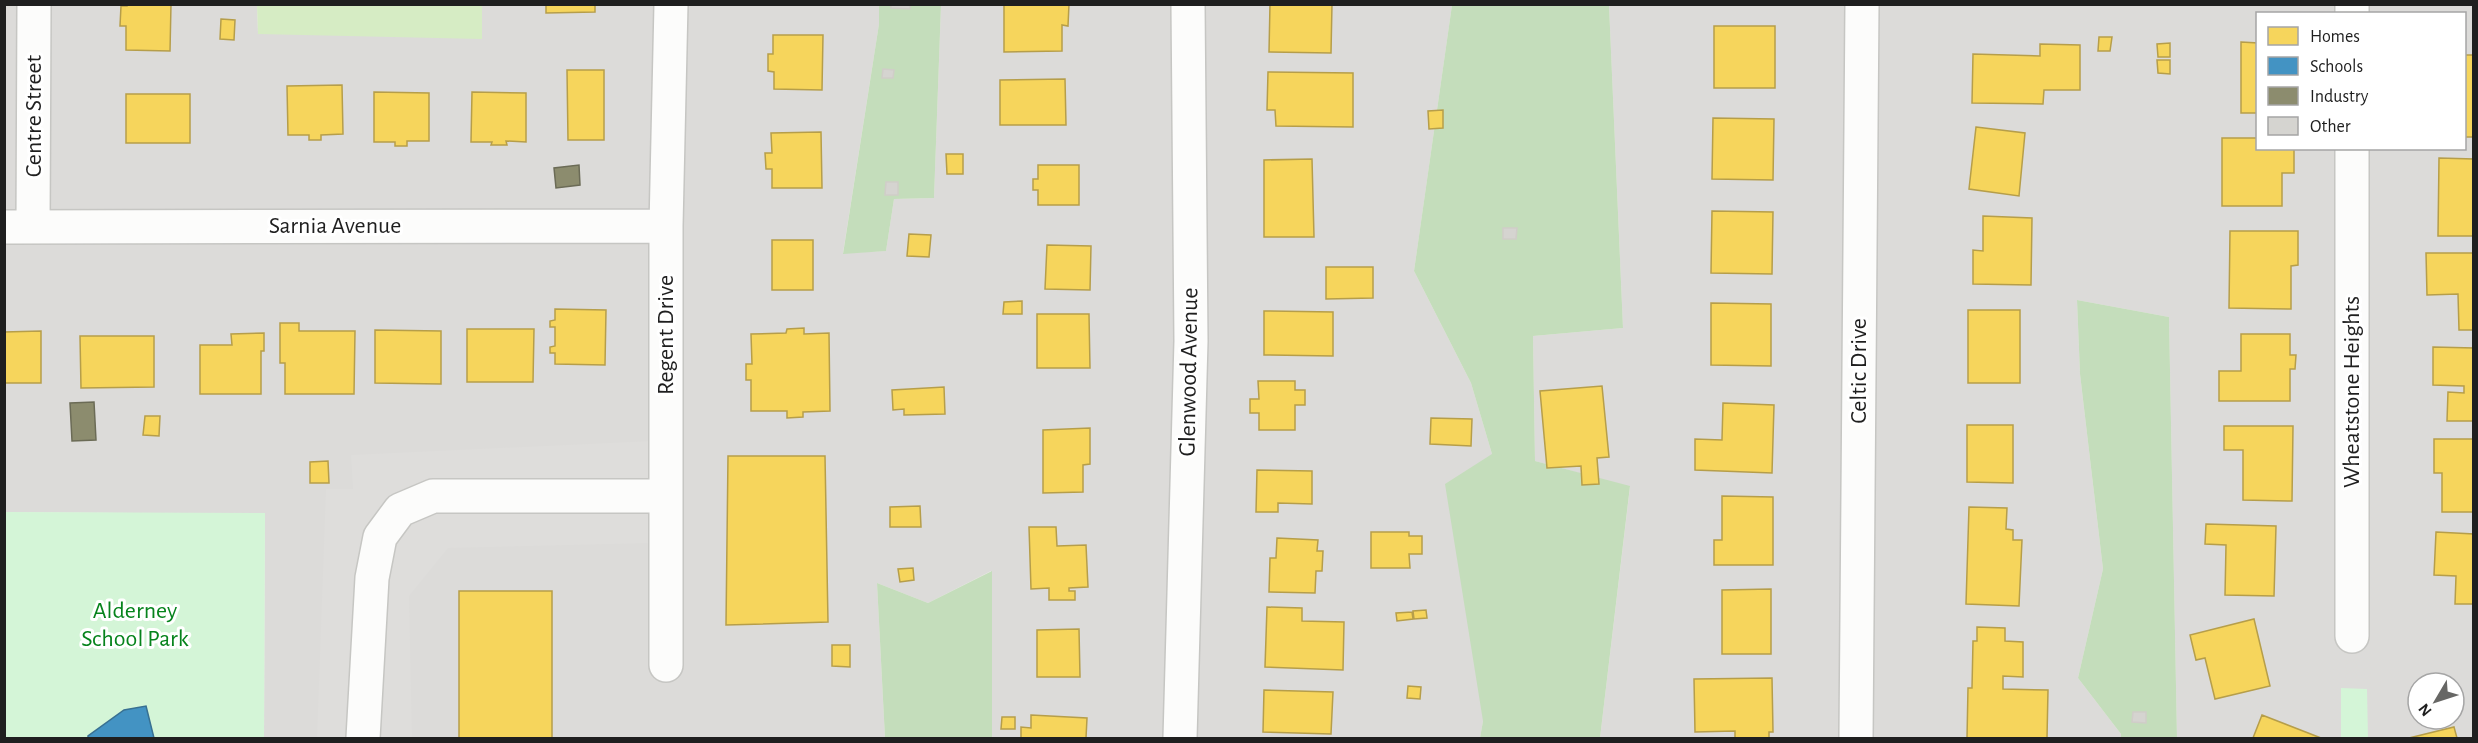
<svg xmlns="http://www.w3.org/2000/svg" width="2478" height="743" font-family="'Alegreya Sans',sans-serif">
<rect width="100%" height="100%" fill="#edece7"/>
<path fill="#dcdbd9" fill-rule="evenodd" d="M5,5H257L258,33L482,38V5H879V24L843,253L886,251L894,199L934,198L941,5H1452L1414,271L1471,383L1492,454L1483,721L1480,738H992L991,571L928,603L877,583L885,738H264L265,514L5,512Z
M1609,5H2473V738H2177L2169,317L2077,300L2080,374L2103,569L2078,678L2121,734V738H1600L1630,487L1535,461L1533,336L1623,328ZM2258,14H2464V148H2258ZM2418,683H2454V719H2418Z"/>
<path fill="#d6ecc4" d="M257,5H482V39L258,34Z"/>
<path fill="#c4ddbb" d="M879,5H941L934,198L894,199L886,251L843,254L879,24Z
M1452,5H1609L1623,328L1533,336L1535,461L1630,486L1600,738H1480L1483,721L1445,484L1492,454L1471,383L1414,271Z
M2077,300L2169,317L2177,738H2121V734L2078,678L2103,569L2080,374Z
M992,571V738H885L877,583L928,603Z"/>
<path fill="#d4f5d7" d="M5,512L265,513L264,738H5Z
M2341,688L2367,689L2368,738H2341Z"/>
<path fill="#dedddb" d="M652,441V543L448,548L409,596L412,738H317L326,489H353L351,455Z"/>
<path fill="#f6d55c" stroke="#b69e4a" stroke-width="1.5" d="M127,4H171L170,51L126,50V26H120L121,6H127Z
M546,4H595V12L546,13Z
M1004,4H1069L1068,26L1062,25V51L1004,52Z
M1270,4H1332L1331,53L1269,52Z
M221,19L235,20L234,40L220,39Z
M1714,26H1775V88H1714Z
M773,35H823L822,90L774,89V72L768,71V54H773Z
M2099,37H2112L2110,51H2098Z
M2241,42L2258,43V113H2241Z
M2170,43V57H2158L2157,44Z
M2040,44L2080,45V90H2044L2043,104L1972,103L1973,54L2040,56Z
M2464,55H2474V137H2464Z
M2157,60H2170V74L2158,73Z
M567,70H604V140H568Z
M1268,72L1353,73V127L1276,126L1275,110H1267Z
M1065,79L1066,125H1000V80Z
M342,85L343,134L321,135V140H309V135H288L287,86Z
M374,92L429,93V141H407V146H395V142H374Z
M472,92L526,93V142L506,141L507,145H491L492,142H471Z
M126,94H190V143H126Z
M1443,110V128L1429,129L1428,111Z
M1713,118L1774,119L1773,180L1712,179Z
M1976,127L2025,133L2019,196L1969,189Z
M821,132L822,188H772V169H766L765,153H772L771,133Z
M2222,138H2258V148H2294V173H2282V206H2222Z
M946,154H963V174H947Z
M2439,158L2474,159V236H2438Z
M1312,159L1314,237H1264V160Z
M1038,165H1079V205H1038V190H1033V179H1038Z
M1712,211L1773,212L1772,274L1711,273Z
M1983,216L2032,218L2031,285L1973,284V250L1983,251Z
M2230,231H2298V265L2291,266V309L2229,308Z
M909,234L931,235L929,257L907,256Z
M772,240H813V290H772Z
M1047,245L1091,246L1090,290L1045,289Z
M2426,253H2474V330H2459L2458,294L2427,295Z
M1326,267H1373V298L1326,299Z
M1022,301V314H1003L1004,302Z
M1711,303L1771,304V366L1711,365Z
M555,309L606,310L605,365L555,364V353H550V347L555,346V327H550V321L555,320Z
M1968,310H2020V383H1968Z
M1264,311L1333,312V356L1264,355Z
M1037,314H1089L1090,368H1037Z
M280,323H299V331H355L354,394H285V363H280Z
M804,328V334L829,333L830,411L803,412V417L787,418V411H751V380H746V364H752L751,334L786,333L787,329Z
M467,329H534L533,382H467Z
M375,330L441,331V384L375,383Z
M41,331V383H4V332Z
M264,333V351H261V394H200V345H232L231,334Z
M2241,334H2290V355H2296L2295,369H2290V401H2219V371H2241Z
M80,336H154V387L81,388Z
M2433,347L2474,348V421H2447L2448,392L2464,393V386L2433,385Z
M1258,381H1295V390H1305V405H1295V430H1259V413H1250V399H1259Z
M1602,386L1609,457L1597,458L1599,484L1582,485L1581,466L1547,468L1540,391Z
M944,387L945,414L904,415V409L893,410L892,390Z
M1723,403L1774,405L1772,473L1695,470V439L1722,440Z
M145,416H160L159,436L143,435Z
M1431,418L1472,419L1471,446L1430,444Z
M1967,425H2013V483L1967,482Z
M2224,426H2293L2292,501L2243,500V450H2224Z
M1090,428V464L1083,465V492L1043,493V430Z
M2434,439H2474V512H2442V473H2434Z
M728,456H825L828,622L726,625Z
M328,461L329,483H310V462Z
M1257,470L1312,471V504L1278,503V512H1256Z
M1722,496L1773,497V565H1714V540H1722Z
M920,506L921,527H890V507Z
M1969,507L2007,508L2006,529L2013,530V540H2022L2019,606L1966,604Z
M2206,524L2276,526L2274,596L2225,595L2226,545L2205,544Z
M1029,527H1056L1057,546L1086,545L1088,587L1069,588V591H1075V600H1049V588L1031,589Z
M1371,532H1409V536H1422V554H1409L1410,568H1371Z
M2436,532L2474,534V604H2455L2456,576L2434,575Z
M1277,538L1318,540L1317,551H1323L1322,571H1316L1315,593L1269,592L1270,558H1276Z
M913,568L914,580L900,582L898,569Z
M1771,589V654H1722V590Z
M459,591H552V738H459Z
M1267,607L1302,608V621L1344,622L1343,670L1265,667Z
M1426,610L1427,618L1414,619L1413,611Z
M1412,612L1413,619L1397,621L1396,613Z
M2254,619L2270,686L2215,699L2205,658L2196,660L2190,635Z
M1977,627L2005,628V641L2023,642V677L2003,676V689L2048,690L2047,738H1967L1968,688H1972L1973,641H1977Z
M1079,629L1080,677H1037V630Z
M832,645H850V667L832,666Z
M1772,678L1773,732H1769V738H1735V731L1695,732L1694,679Z
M1408,686L1421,687L1420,699L1407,698Z
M1264,690L1333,692L1331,734L1263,732Z
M1031,715L1087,718L1086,738H1021V727L1031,728Z
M2262,715L2321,738H2253Z
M1002,717H1015V729H1001Z
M2454,727L2457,738H2409Z"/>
<path fill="#4393c3" stroke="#387092" stroke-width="1.5" d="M146,706L154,738H88V736L124,710Z"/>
<path fill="#8c8c6e" stroke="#6b6b56" stroke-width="1.5" d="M579,165L580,185L556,188L554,168Z
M94,402L96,440L72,441L70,403Z"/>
<path fill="#d5d4d0" stroke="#d0cdc8" stroke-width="1.5" d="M891,4H910V9L891,8Z
M883,69L894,70L893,78H882Z
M886,182H898V195H885Z
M1503,228H1517L1516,239H1503Z
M2133,712H2146V723L2132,722Z"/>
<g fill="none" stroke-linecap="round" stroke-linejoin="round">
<g stroke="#c6c6c3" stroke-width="36">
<path id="minor" d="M2352,4V14
M2352,148V636
M4,227L666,226
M33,227L34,4
M666,665V226L671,4
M363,738L372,578L380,537L400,510L433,496H666
M1180,738L1191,341L1188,4
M1856,738L1862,4"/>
</g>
<use href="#minor" stroke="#fcfcfb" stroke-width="33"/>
</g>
<g text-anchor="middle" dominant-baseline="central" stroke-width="6" stroke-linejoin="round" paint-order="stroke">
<g font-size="24" fill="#1f1f1f" stroke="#fff">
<text transform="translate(34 116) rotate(-90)">Centre Street</text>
<text x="335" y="226">Sarnia Avenue</text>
<text transform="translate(666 335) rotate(-90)">Regent Drive</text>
<text transform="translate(1859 371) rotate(-90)">Celtic Drive</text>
<text transform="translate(1189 372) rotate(-89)">Glenwood Avenue</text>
<text transform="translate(2352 392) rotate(-90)">Wheatstone Heights</text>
</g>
<g font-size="24" fill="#06831c" stroke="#fff">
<text x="135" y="611">Alderney<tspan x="135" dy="28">School Park</tspan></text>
</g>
</g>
<rect width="2478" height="743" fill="none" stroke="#1f1f1f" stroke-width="12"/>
<rect x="2256" y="12" width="210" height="138" fill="#ffffff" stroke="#a5a5a5" stroke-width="1.5"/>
<rect x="2268" y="27" width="30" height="18" fill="#f6d55c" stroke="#a5a5a5" stroke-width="1.5"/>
<text x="2310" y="42" font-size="18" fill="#1f1f1f">Homes</text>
<rect x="2268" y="57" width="30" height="18" fill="#4393c3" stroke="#a5a5a5" stroke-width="1.5"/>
<text x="2310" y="72" font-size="18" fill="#1f1f1f">Schools</text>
<rect x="2268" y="87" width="30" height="18" fill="#8c8c6e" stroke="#a5a5a5" stroke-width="1.5"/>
<text x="2310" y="102" font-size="18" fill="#1f1f1f">Industry</text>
<rect x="2268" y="117" width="30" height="18" fill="#d5d4d0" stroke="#a5a5a5" stroke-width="1.5"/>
<text x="2310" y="132" font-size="18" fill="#1f1f1f">Other</text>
<g transform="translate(2436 701) rotate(231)"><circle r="28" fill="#ffffff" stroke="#a5a5a5" stroke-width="1.5"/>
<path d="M0-4.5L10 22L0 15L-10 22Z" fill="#676765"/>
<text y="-9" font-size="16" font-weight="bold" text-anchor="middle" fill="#1f1f1f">N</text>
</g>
</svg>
